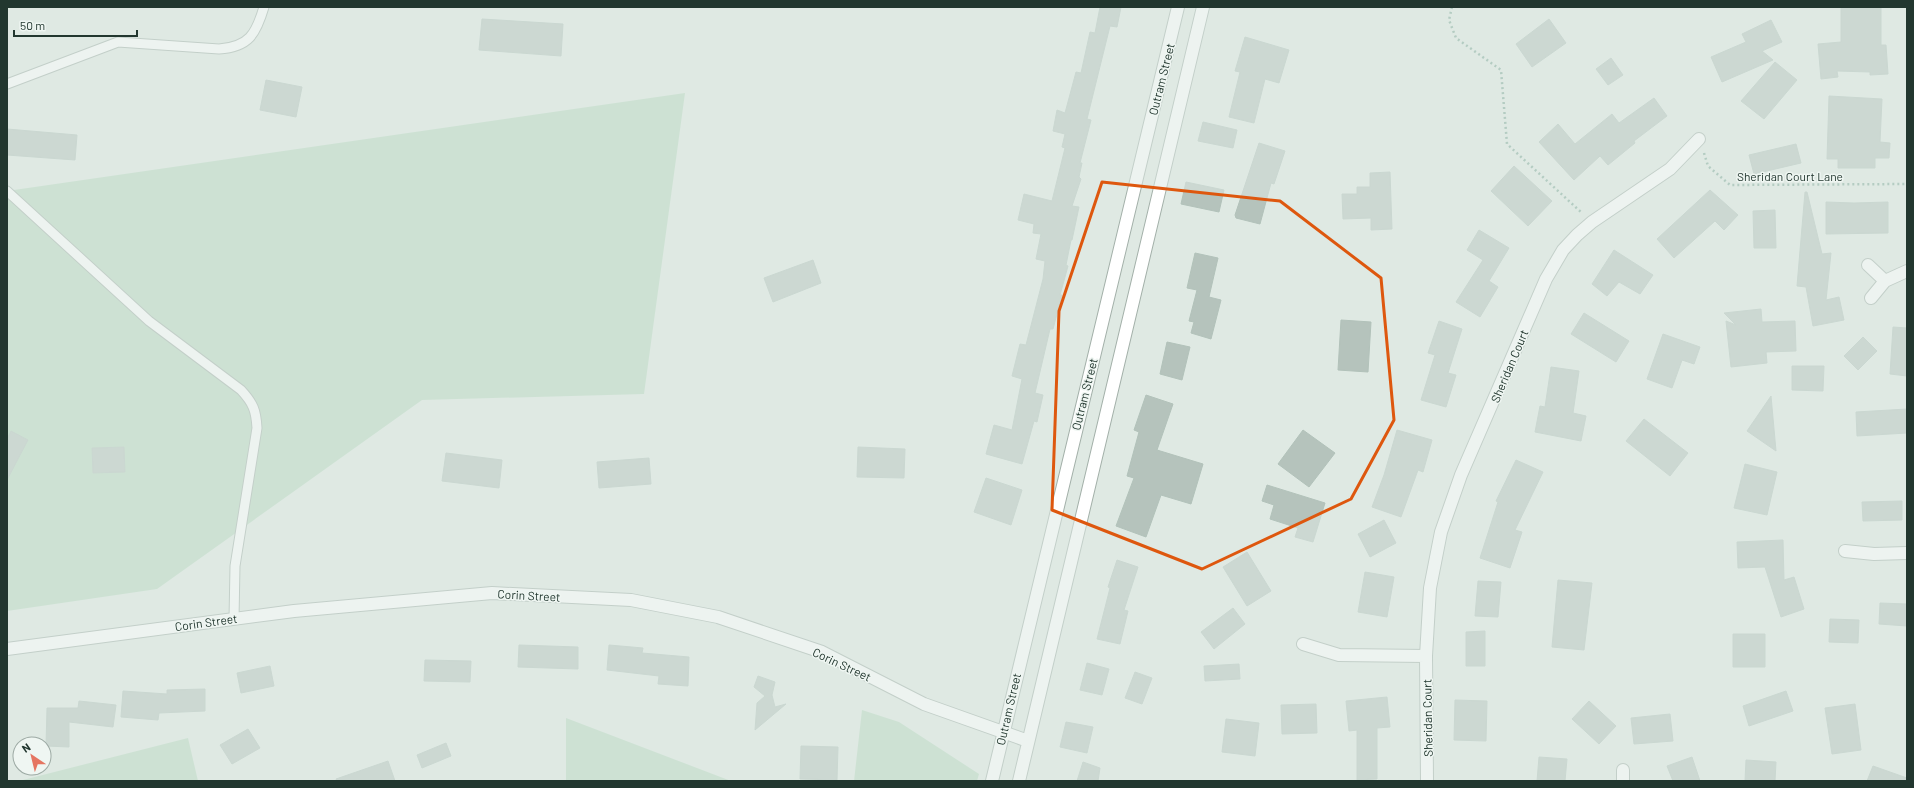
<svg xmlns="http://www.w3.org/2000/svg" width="1914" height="788" font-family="Barlow,sans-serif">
<rect width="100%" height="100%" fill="#dfe9e3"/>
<path fill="#b9d8bf" d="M685,93L644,394L422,400L157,589L7,611V191Z
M862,710L899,722L979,774L977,781H854Z
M566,718L731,781H566Z
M188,738L198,781H19Z"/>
<path fill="#b5c3bc" stroke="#b2c2ba" d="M1100,7H1121L1117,27L1110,26L1087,119L1091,120L1080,163H1082L1079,177L1081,179L1072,206L1079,207L1072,240H1071L1066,265L1068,266L1060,295H1062L1053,329H1050L1035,393L1043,395L1037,422L1034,421L1022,464L986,454L994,425L1012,430L1022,379L1012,376L1020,344L1026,345L1043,279L1045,261L1036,259L1041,234L1033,233L1034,224L1018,220L1024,194L1052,201L1065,148L1062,147L1065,134L1053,131L1057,110L1065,113L1076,72L1081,73L1090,32L1095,33Z
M1841,7H1881V45H1886L1888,74L1870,75V72L1837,71L1838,77L1821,79L1818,44L1841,42Z
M482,19L563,24L561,56L479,50Z
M1549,19L1566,43L1532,67L1516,44Z
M1771,20L1782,42L1762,51L1773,60L1722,82L1711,57L1746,42L1742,34Z
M1245,37L1289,50L1279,83L1265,79L1254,123L1229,117L1240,72L1235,71Z
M1611,58L1623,75L1608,85L1596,69Z
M1775,62L1797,80L1764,119L1741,101Z
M266,80L302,87L296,117L260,110Z
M1829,96L1882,99L1880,142L1890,143L1889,158H1875V168H1838V159H1827Z
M1654,98L1667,116L1634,141L1635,143L1608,165L1600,156L1574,180L1539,142L1558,124L1575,144L1612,114L1619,123Z
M1203,122L1237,130L1233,148L1198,141Z
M7,129L77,135L75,160L7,155Z
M1259,143L1285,151L1274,184L1271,183L1260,224L1236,218L1235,215Z
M1796,144L1801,163L1754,174L1749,155Z
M1514,166L1552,201L1528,226L1491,191Z
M1390,172L1392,229L1371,230V218L1343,219L1342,194H1357V187H1370V173Z
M1186,182L1224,190L1219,212L1181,204Z
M1710,190L1738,215L1724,230L1715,221L1674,258L1657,239Z
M1805,192H1807L1822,254L1831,253L1826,300L1839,297L1844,320L1813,326L1806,287L1797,286Z
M1826,202L1854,203L1888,202V233L1826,234Z
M1775,210L1776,248H1754L1753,211Z
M1479,230L1509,248L1489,281L1498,287L1480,317L1456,302L1483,260L1467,250Z
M1614,250L1653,275L1640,294L1619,282L1607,296L1592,284Z
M1195,253L1218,258L1209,297L1221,300L1211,339L1191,333L1194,322L1189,321L1197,290L1187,288Z
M813,260L821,283L773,302L764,278Z
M1761,309L1762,322L1795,321L1796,351L1766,352L1767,363L1731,367L1726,321L1736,325L1724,313Z
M1584,313L1629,341L1616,362L1571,334Z
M1341,320L1371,322L1368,372L1338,370Z
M1439,321L1462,329L1448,373L1456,375L1446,407L1421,400L1435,355L1428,353Z
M1893,327L1907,328V376L1890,374Z
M1663,334L1700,347L1694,364L1682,360L1672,388L1647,379Z
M1863,337L1877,351L1858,370L1844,356Z
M1167,342L1190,347L1182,380L1160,374Z
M1792,366H1824L1823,391L1792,390Z
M1551,367L1579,371L1573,413L1586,416L1581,441L1535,432L1540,406L1545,407Z
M1146,395L1173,404L1157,450L1203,464L1191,504L1161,495L1146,537L1116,526L1134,478L1127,476L1139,432L1134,430Z
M1771,396L1776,451L1747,431Z
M1907,409V433L1857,436L1856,412Z
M1644,419L1688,453L1670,476L1626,441Z
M1303,430L1335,453L1309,487L1278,464Z
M1397,430L1432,440L1423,472L1418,470L1401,517L1372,507L1384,475Z
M11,431L28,440L7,480V439Z
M124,447L125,472L93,473L92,448Z
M858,447L905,449L904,478L857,477Z
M446,453L502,460L499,488L442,481Z
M649,458L651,484L599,488L597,462Z
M1516,460L1543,472L1515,530L1522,532L1510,568L1480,558L1498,502L1496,501Z
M1745,464L1777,472L1767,515L1734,508Z
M986,478L1022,490L1011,525L974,512Z
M1267,485L1325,503L1313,542L1295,537L1298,528L1270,519L1274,505L1262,501Z
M1902,501V520L1863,521L1862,502Z
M1384,520L1396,543L1370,557L1358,534Z
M1783,540L1784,580L1794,577L1804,609L1781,617L1765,567L1738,568L1737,542Z
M1247,552L1271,591L1247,606L1223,567Z
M1117,560L1138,567L1124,610L1128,611L1120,644L1097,639L1110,588L1108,587Z
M1365,572L1394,577L1387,617L1358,612Z
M1558,580L1592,583L1584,650L1552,647Z
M1478,581L1501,582L1498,617L1475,616Z
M1880,603L1907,604V626L1879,624Z
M1233,608L1245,624L1214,649L1201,632Z
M1830,619L1859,620L1858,643L1829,642Z
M1485,631V666H1466V632Z
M1733,634H1765V667H1733Z
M519,645L578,647V669L518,667Z
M609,645L643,648L642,653L689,657L688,686L658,684L659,676L607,670Z
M425,660L471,661L470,682L424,681Z
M1087,663L1109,669L1102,695L1080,690Z
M1239,664L1240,679L1205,681L1204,666Z
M270,666L274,686L241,693L237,673Z
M1135,672L1152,678L1142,704L1125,698Z
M758,676L775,682L772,695L775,707L786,704L755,730L757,703L765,696L754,687Z
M205,689V711L159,713L158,720L121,717L123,691L167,694V690Z
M1786,691L1793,711L1749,726L1743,706Z
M1387,697L1390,727L1377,728V779L1357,780V730L1349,731L1346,701Z
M1455,700L1487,701L1486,741L1454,740Z
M79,701L116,705L113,727L69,722V747L46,746L47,708H78Z
M1589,701L1616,726L1599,744L1572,719Z
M1316,704L1317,733L1282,734L1281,705Z
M1855,704L1861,750L1832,754L1825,708Z
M1670,714L1673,741L1634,744L1631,718Z
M1226,719L1259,723L1255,756L1222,752Z
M1066,722L1093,727L1087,753L1060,747Z
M248,729L260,748L232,764L220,745Z
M446,743L451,756L422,768L417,755Z
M801,746L838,747L837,780L800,779Z
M1539,757L1567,759L1565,781H1537Z
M1692,757L1700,781H1673L1667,766Z
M1746,760L1776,762L1775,781H1745Z
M388,761L395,781H337L336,779Z
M1083,762L1100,768L1098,781H1077Z
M1873,766L1907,778V781H1867Z"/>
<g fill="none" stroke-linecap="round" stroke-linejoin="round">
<g stroke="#a3b0a9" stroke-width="11">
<path id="service" d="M7,84L118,42L219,49C249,47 256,34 264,7
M7,191L149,321L241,390C253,403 256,410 257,428L235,566L234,619"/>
</g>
<g stroke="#a3b0a9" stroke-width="14">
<path id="minor" d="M1868,265L1885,281
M1871,298L1885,281L1907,271
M1845,551L1874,554L1907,553
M1303,644L1339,655L1426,656
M7,649L294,611L492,593L631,600L718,617L822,652L924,704L1028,741
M992,781L1178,7
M1019,781L1203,7
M1427,781L1426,656L1430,588L1441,532L1461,475L1546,279L1563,250L1577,235L1592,222L1670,169L1699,139
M1623,781V770"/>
</g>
<path stroke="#82a999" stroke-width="2.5" stroke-dasharray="2 3" stroke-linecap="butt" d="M1452,7L1449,20L1456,38L1501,70L1507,144L1582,213
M1704,153L1708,166L1730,185L1907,184"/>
<use href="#service" stroke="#fff" stroke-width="9"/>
<use href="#minor" stroke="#fff" stroke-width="12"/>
</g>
<path d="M0 0H1914V788H0ZM1102,182L1280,201L1381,278L1394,420L1351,499L1202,569L1052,510L1059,311Z" fill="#dfe9e3" fill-opacity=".55" fill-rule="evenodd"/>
<path fill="none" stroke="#de570e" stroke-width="3" stroke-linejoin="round" d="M1102,182L1280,201L1381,278L1394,420L1351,499L1202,569L1052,510L1059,311Z"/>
<g text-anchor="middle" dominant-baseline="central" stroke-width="3" stroke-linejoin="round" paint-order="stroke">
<g font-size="12" fill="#22372f" stroke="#eff6f2">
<text transform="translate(1161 79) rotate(-76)">Outram Street</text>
<text x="1790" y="176">Sheridan Court Lane</text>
<text transform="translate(1509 366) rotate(-67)">Sheridan Court</text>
<text transform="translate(1084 394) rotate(-76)">Outram Street</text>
<text transform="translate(529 595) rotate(3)">Corin Street</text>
<text transform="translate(206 622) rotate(-8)">Corin Street</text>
<text transform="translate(842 664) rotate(25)">Corin Street</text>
<text transform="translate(1008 709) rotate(-77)">Outram Street</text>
<text transform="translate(1427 718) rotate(-91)">Sheridan Court</text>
</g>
</g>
<rect width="1914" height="788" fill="none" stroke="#22372f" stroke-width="16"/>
<g transform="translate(32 756) rotate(325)"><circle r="19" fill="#eff6f2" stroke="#9daaa4"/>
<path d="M0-3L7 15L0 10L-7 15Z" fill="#e57561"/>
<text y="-6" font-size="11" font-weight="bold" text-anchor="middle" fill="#22372f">N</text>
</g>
<path d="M14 30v6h123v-6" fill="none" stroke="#22372f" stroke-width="2"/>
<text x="20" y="30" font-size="12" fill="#22372f" stroke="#eff6f2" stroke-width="3" paint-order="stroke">50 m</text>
</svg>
